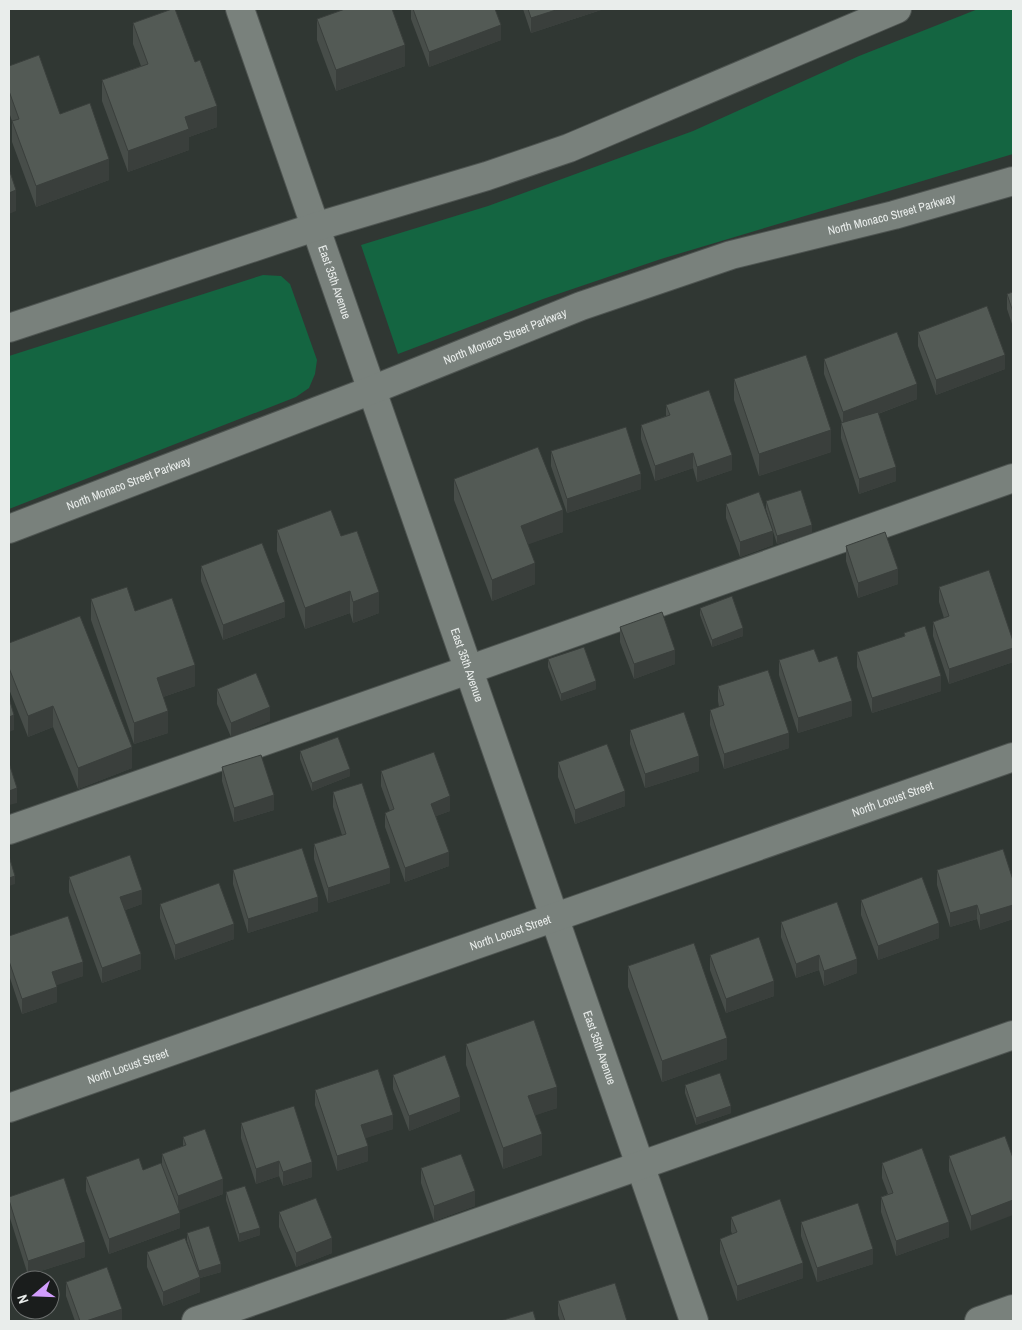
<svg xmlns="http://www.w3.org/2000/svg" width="1022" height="1330" font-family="'Archivo Narrow',sans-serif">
<rect width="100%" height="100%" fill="#303733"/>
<path fill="#146541" d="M978,9H1013V154L661,259L543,299L398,354L361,245L488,206L693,131L859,56Z
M263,275L281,276L290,284L317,360L315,374L309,388L296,397L9,509V356Z"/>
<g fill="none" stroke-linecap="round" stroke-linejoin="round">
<g stroke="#4e5451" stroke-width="30">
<g id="minor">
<path id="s1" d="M240,9L694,1321"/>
<path d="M9,328L315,227L487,176L569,148L897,9"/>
<path id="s2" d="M9,529L372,390L581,306L731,255L894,215L1013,181"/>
<path d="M9,830L468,670L1013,478"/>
<path id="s3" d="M9,1108L1013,757"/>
<path d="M196,1321L1013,1035"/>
<path d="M979,1321L1013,1309"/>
</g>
</g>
<use href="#minor" stroke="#79817c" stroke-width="28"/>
</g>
<path fill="#474d49" d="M411,9H495L501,40L429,67L411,19Z
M523,9H604L531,33Z
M317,19L405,66L336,91L317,40Z
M133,23L217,127L189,137V150L128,172L102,101V80L141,66L133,44Z
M9,66L60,114L109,180L36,207L12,142V121L9,112Z
M1013,292V327L1007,309V294Z
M918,332L1005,369L936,395L918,346Z
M824,359L917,399L878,414L896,481L859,494L841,438V423H842L824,374Z
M734,379L831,452L759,476L734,400Z
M666,405L732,470L697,482L693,468L655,481L641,439V425L666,416Z
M551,451L641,489L567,513L551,466Z
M454,479L563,532L528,544L535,584L492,601L454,500Z
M766,501L812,533L777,544L766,509Z
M726,504L773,545L740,557L726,518Z
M277,530L341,536L379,613L353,623L350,613L305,629L277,551Z
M846,546L898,584L858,598L846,561Z
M201,566L285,617L223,640L201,581Z
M939,587L1013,641V662L949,684L933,636V622L944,618L939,602Z
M91,599L135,611L195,686L163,697L168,733L134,744L91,620Z
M700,608L743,636L712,647L700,615Z
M620,627L675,664L634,679L620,642Z
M904,633L941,691L872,713L857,667V652L904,637Z
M9,643L132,768L78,789L53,727L28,737L9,689Z
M548,659L596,689L561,701L548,667Z
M779,660L819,662L852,716L798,733L779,675Z
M718,686L789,748L724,769L710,725V710L719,707L718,701Z
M217,689L270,721L231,737L217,704Z
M630,730L699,771L645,788L630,744Z
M300,751L350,776L312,791L300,759Z
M558,762L625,806L575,824L558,777Z
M222,767L274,810L234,822L222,781Z
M381,771L450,811L436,816L449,866L405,882L385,827V813L390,811L381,786Z
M333,792L390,883L328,903L314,859V844L342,835L333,807Z
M233,870L318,911L248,933L233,884Z
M937,870L1013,880V919L980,930L977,919L950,927L937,885Z
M69,877L142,904L125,910L141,969L102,983L69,892Z
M861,900L939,938L878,960L861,915Z
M160,904L234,939L175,960L160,918Z
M781,922L857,973L824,986L819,970L796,978L781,937Z
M9,936L83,976L56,985L57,1002L22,1014L9,975Z
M710,955L774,996L726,1013L710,970Z
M628,966L727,1059L662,1082L628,987Z
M466,1044L557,1108L535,1115L542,1155L503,1169L466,1065Z
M393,1075L460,1111L409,1131L393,1089Z
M685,1085L731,1113L696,1125L685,1093Z
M315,1090L393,1129L365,1138L368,1161L337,1171L315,1105Z
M241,1123L312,1177L283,1186L279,1176L256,1184L241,1138Z
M1005,1136L971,1231L949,1171V1156Z
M183,1137L223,1194L179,1210L180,1228L109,1254L86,1191V1177L143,1170L162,1166V1154L183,1146Z
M882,1163L949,1237L896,1256L881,1212V1197L888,1194L882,1178Z
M421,1168L475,1206L434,1221L421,1183Z
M226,1192L260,1235L239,1242L226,1200Z
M9,1197L85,1257L28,1275L9,1215Z
M279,1212L332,1253L296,1267L279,1227Z
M731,1217L803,1278L737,1301L720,1253V1239L732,1234L731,1231Z
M801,1222L873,1264L817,1282L801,1236Z
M187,1233L221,1272L200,1278V1292L163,1306L147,1267V1252L190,1250L187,1241Z
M66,1282L122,1321H75L66,1296Z
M558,1301L627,1321H560L558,1315Z"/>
<path fill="#3a3f3c" d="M559,9H604L531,33V18Z
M501,25V40L429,67V52Z
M405,45V66L336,91V70Z
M217,106V127L189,137V150L128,172V151L185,117Z
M109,159V180L36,207V186Z
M16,190V211L9,214V193Z
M1005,355V369L936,395V380Z
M917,384V399L843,427V412Z
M831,430V452L759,476V454Z
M693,453V468L655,481V466Z
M732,455V470L697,482V467Z
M896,467V481L859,494V479Z
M641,474V489L567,513V499Z
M563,510V532L521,547V526Z
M812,525V533L777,544V536Z
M773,531V545L740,557V542Z
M535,563V584L492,601V580Z
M898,569V584L858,598V583Z
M350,591V613L305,629V608Z
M379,592V613L353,623V602Z
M285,602V617L223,640V625Z
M743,628V636L712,647V640Z
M1013,648V662L949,684V669Z
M675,650V664L634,679V664Z
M195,665V686L157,699V678Z
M941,676V691L872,713V698Z
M596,681V689L561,701V694Z
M852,701V716L798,733V718Z
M53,706V727L28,737V716Z
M270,707V721L231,737V723Z
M168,711V733L134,744V723Z
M14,715V730L9,732V717Z
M789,733V748L724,769V754Z
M132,747V768L78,789V768Z
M699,756V771L645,788V774Z
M350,769V776L312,791V783Z
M17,788V803L9,805V791Z
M625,791V806L575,824V810Z
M274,795V810L234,822V808Z
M450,796V811L431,818V804Z
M449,852V866L405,882V868Z
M390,868V883L328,903V888Z
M15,876V884L9,886V878Z
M142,890V904L120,912V897Z
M318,897V911L248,933V919Z
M977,905V919L950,927V913Z
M1013,905V919L980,930V915Z
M939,923V938L878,960V946Z
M234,924V939L175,960V945Z
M141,954V969L102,983V968Z
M819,955V970L796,978V964Z
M857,959V973L824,986V971Z
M83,962V976L52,987V972Z
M774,981V996L726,1013V999Z
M57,987V1002L22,1014V999Z
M727,1038V1059L662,1082V1061Z
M557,1087V1108L528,1118V1096Z
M460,1097V1111L409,1131V1116Z
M731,1106V1113L696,1125V1118Z
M393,1115V1129L361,1140V1125Z
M542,1134V1155L503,1169V1148Z
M368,1146V1161L337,1171V1156Z
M279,1161V1176L256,1184V1169Z
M312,1162V1177L283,1186V1172Z
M223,1179V1194L178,1211V1196Z
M475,1191V1206L434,1221V1206Z
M1013,1200V1215L971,1231V1216Z
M180,1213V1228L109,1254V1239Z
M949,1222V1237L896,1256V1241Z
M260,1228V1235L239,1242V1234Z
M332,1238V1253L296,1267V1253Z
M85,1242V1257L28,1275V1261Z
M873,1249V1264L817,1282V1268Z
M803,1263V1278L737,1301V1286Z
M221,1264V1272L200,1278V1292L163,1306V1292L199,1278V1271Z
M122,1309V1321H86Z"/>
<path fill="#535a55" stroke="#3a3f3c" d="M172,9H175L195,62L200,60L217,106L185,117L189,129L128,151L102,80L148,64L133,23Z
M345,9H392L405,45L336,70L317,19Z
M413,9H495L501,25L429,52Z
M528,9H559L531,18Z
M39,55L60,114L90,103L109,159L36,186L12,121L19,119L9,91V66Z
M9,169L16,190L9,193Z
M1013,292V312L1007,294Z
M987,306L1005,355L936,380L918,332Z
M897,332L917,384L843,412L824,359Z
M806,355L831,430L759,454L734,379Z
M709,390L732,455L697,467L693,453L655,466L641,425L670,415L666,405Z
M878,412L896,467L859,479L841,423Z
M626,427L641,474L567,499L551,451Z
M538,447L563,510L521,526L535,563L492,580L454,479Z
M801,490L812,525L777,536L766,501Z
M759,492L773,531L740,542L726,504Z
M331,510L341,536L357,531L379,592L353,602L350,591L305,608L277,530Z
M885,532L898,569L858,583L846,546Z
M262,543L285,602L223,625L201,566Z
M989,570L1013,641V648L949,669L933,622L949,616L939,587Z
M127,587L135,611L172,598L195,665L157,678L168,711L134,723L91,599Z
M732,596L743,628L712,640L700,608Z
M662,612L675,650L634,664L620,627Z
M80,616L132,747L78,768L53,706L28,716L9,668V643Z
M925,626L941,676L872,698L857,652L905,636L904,633Z
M584,647L596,681L561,694L548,659Z
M814,649L819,662L837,656L852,701L798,718L779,660Z
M768,670L789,733L724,754L710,710L724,705L718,686Z
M256,673L270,707L231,723L217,689Z
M9,698L14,715L9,717Z
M684,712L699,756L645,774L630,730Z
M338,737L350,769L312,783L300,751Z
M607,744L625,791L575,810L558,762Z
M434,752L450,796L431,804L449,852L405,868L385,813L394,809L381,771Z
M261,755L274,795L234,808L222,767Z
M9,763L17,788L9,791Z
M362,783L390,868L328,888L314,844L346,834L333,792Z
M302,848L318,897L248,919L233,870Z
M1003,849L1013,880V905L980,915L977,905L950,913L937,870Z
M130,855L142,890L120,897L141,954L102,968L69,877Z
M9,856L15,876L9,878Z
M922,877L939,923L878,946L861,900Z
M219,883L234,924L175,945L160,904Z
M837,902L857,959L824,971L819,955L796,964L781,922Z
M68,916L83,962L52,972L57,987L22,999L9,961V936Z
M759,937L774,981L726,999L710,955Z
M694,943L727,1038L662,1061L628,966Z
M534,1020L557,1087L528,1096L542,1134L503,1148L466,1044Z
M445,1055L460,1097L409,1116L393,1075Z
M378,1069L393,1115L361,1125L368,1146L337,1156L315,1090Z
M720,1073L731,1106L696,1118L685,1085Z
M294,1106L312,1162L283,1172L279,1161L256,1169L241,1123Z
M205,1129L223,1179L178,1196L162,1154L186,1145L183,1137Z
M1005,1136L1013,1158V1200L971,1216L949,1156Z
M922,1148L949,1222L896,1241L881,1197L893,1193L882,1163Z
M461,1154L475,1191L434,1206L421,1168Z
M139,1158L143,1170L161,1163L180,1213L109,1239L86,1177Z
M64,1178L85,1242L28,1261L9,1200V1197Z
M245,1186L260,1228L239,1234L226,1192Z
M316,1198L332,1238L296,1253L279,1212Z
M780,1199L803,1263L737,1286L720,1239L737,1232L731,1217Z
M858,1203L873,1249L817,1268L801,1222Z
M209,1226L221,1264L199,1271L187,1233Z
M185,1238L200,1277L163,1292L147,1252Z
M107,1267L122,1309L86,1321H80L66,1282Z
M615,1283L627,1321H565L558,1301Z
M533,1311L536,1321H500Z"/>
<g text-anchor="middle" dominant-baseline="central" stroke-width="4.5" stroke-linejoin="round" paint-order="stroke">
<g font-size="12" fill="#e9edeb" stroke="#1a1d1c">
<text stroke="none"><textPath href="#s2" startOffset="938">North Monaco Street Parkway</textPath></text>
<text stroke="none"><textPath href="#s1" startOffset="289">East 35th Avenue</textPath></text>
<text stroke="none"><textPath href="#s2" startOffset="532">North Monaco Street Parkway</textPath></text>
<text stroke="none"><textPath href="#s2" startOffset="128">North Monaco Street Parkway</textPath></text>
<text stroke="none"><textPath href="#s1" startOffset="694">East 35th Avenue</textPath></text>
<text stroke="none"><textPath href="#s3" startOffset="936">North Locust Street</textPath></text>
<text stroke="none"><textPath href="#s3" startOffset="531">North Locust Street</textPath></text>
<text stroke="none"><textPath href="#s1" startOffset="1099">East 35th Avenue</textPath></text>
<text stroke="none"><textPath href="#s3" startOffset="126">North Locust Street</textPath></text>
</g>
</g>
<rect width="1022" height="1330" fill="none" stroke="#e9edeb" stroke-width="20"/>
<g transform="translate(35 1295) rotate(251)"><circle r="24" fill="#1a1d1c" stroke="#6d706f"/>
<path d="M0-4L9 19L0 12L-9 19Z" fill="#d29dfd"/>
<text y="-8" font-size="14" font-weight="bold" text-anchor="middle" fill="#e9edeb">N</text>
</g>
</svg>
